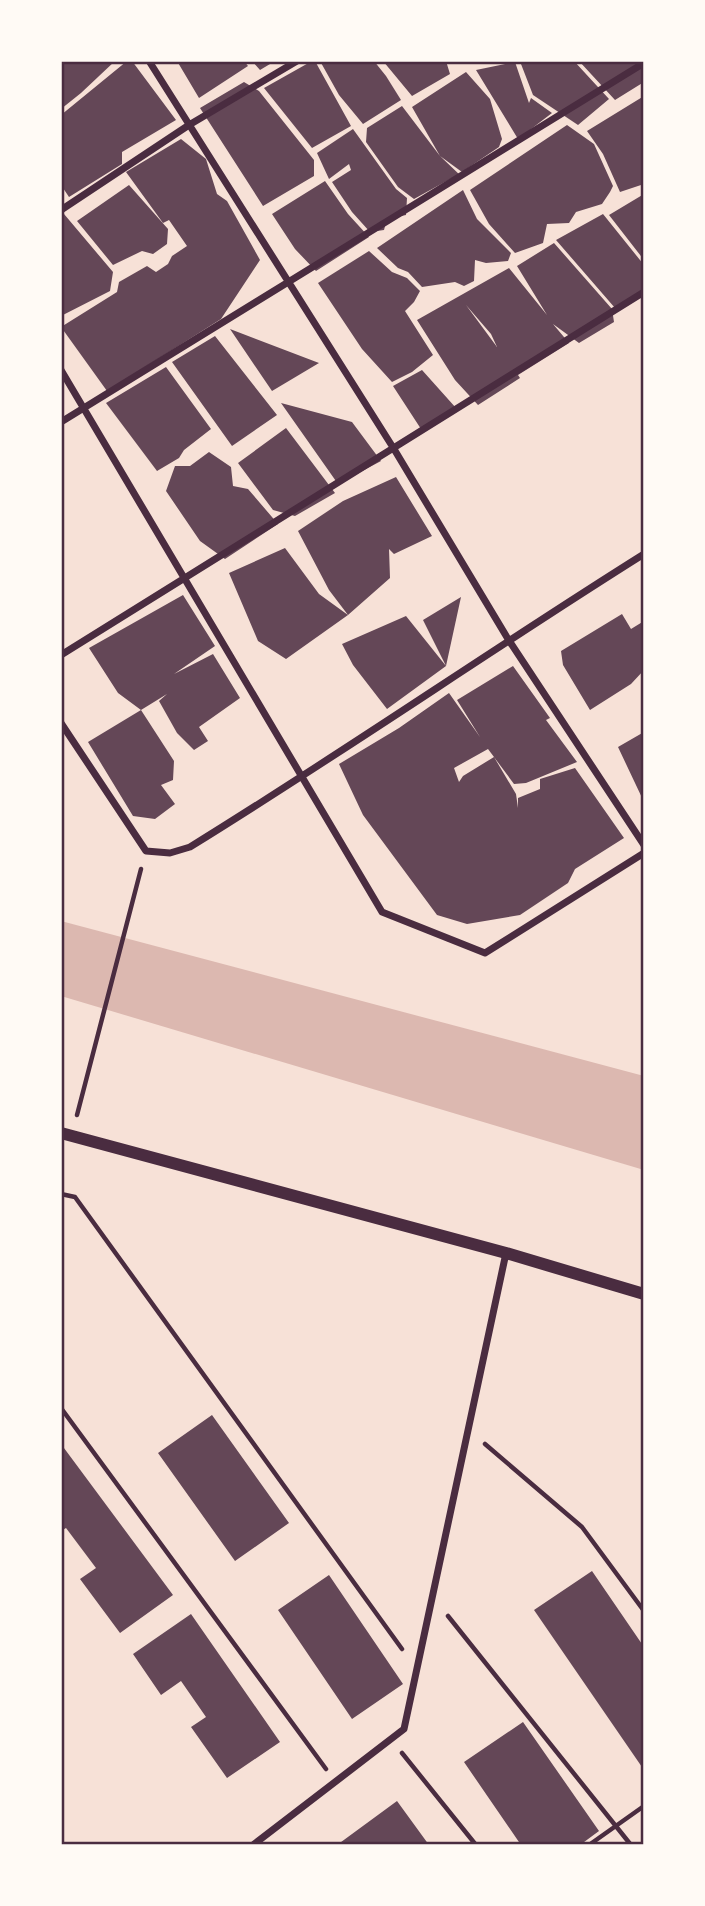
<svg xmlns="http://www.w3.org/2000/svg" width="705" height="1906" font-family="Raleway,sans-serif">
<rect width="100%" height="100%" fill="#f7e1d7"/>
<path fill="#dcb8b0" d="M61,921L644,1076V1170L61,996Z"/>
<path fill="#644757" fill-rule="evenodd" d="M61,61H115L81,93L61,109Z
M127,61H132L176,120L122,152V164L69,197L61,185V115Z
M177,61H244L248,66L199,98Z
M252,61H275L260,70Z
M312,61H315L351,126L312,148L264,88Z
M320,61H374L386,76L401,100L363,124L339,95Z
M383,61H446L450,74L412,96Z
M524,61H574L609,99L578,125L533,95L521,64Z
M579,61H644V82L615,100Z
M515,62L529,103L531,98L552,113L518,139L476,70Z
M466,72L490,99L502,139L499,147L462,172L440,156L412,107Z
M244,82L259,91L314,160V176L263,206L200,108Z
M644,96V184L620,192L603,154L587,131Z
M402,106L440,156L462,177L452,178L414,199L398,187L366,142L367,128Z
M567,125L594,144L613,186L610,192L602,204L576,212L569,223L547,224L543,243L515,253L489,224L470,190Z
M353,129L396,189L407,198L406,215L387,219L384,230L370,232L352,212L332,182L351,170L349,164L329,179L317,153Z
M181,139L206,159L217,194L227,201L260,260L221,319L107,391L61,327L117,292L119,282L147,266L156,272L168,264L172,256L187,246L169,220L163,223L126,172Z
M325,181L348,214L369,237L316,271L295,249L272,214Z
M129,185L168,229L167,244L153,254L142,251L113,265L77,221Z
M463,190L477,219L511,253L508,261L486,263L475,260L474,281L464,286L455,282L422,287L408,272L398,268L377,248Z
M644,194V260L609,215Z
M64,214L113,272L110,291L61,316V215Z
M603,214L644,265V290L615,308L556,240Z
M554,243L612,309L614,322L579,343L553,324L569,343L518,375L520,378L478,405L455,380L417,320L509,268L547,315L517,266ZM466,305L491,334L497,347Z
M369,251L392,272L407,278L420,291L414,302L405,311L433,355L412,372L392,382L362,349L318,283Z
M230,329L319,363L272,391Z
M215,336L277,415L232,446L172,362Z
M166,367L211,429L184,450L179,458L157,471L106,403Z
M422,370L456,408L421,429L393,386Z
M281,403L352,422L381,461L338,484Z
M286,428L335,493L295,516L273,510L238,463Z
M209,452L231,467L233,486L248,489L278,524L225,559L200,541L166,491L175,466H190Z
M396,477L432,536L394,554L389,549L390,578L348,615L329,590L298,531L343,501Z
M285,548L319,594L348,615L286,659L258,641L229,573Z
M183,595L215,646L174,674L213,654L240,698L199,727L208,741L194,750L177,733L159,701L167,694L141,710L118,693L89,648Z
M461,597L446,666L423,620Z
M622,614L631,629L644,621V670L631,684L590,710L563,665L561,651Z
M406,616L446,666L387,709L353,665L342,644Z
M513,666L550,718L546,720L577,762L526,783L514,784L494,757L516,794L518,808V798L540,789V779L575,768L624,838L575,869L568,883L520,915L467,924L437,915L363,815L339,764L399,728L449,693L480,737L457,700ZM488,749L494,757L463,776L459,782L454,768Z
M141,710L174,761L173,780L161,785L175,804L155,819L133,816L88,742Z
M644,732V802L618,747Z
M212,1415L289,1523L235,1561L158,1453Z
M61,1444L173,1595L120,1633L80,1579L96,1568L66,1528L61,1531Z
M592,1571L644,1647V1770L534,1610Z
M329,1575L403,1684L352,1719L278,1610Z
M191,1614L280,1742L227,1778L191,1727L206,1717L181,1681L161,1695L133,1654Z
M523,1722L599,1831L580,1845H521L464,1762Z
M397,1801L429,1845H337Z"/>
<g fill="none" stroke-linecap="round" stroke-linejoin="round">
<path stroke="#4a2c40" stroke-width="4.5" d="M77,1115L141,869
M61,1194L75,1197L402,1649
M61,1408L326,1769
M485,1444L582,1527L644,1611
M448,1616L631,1845
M402,1753L476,1845
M589,1845L644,1806"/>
<path stroke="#4a2c40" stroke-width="7" d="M149,61L394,449L508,639L644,845
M61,210L189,125L297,61
M61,370L382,912L485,953L644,853
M61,422L644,63
M61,655L644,292
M61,723L146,851L170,853L190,847C344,752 491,650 644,554
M253,1845L404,1729L506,1253"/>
<path stroke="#4a2c40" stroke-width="12" d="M61,1133L506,1253L644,1294"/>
</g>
<rect width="705" height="1906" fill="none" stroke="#fffaf5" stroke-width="126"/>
<rect x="63" y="63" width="579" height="1780" fill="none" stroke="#4a2c40" stroke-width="2.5"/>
</svg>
